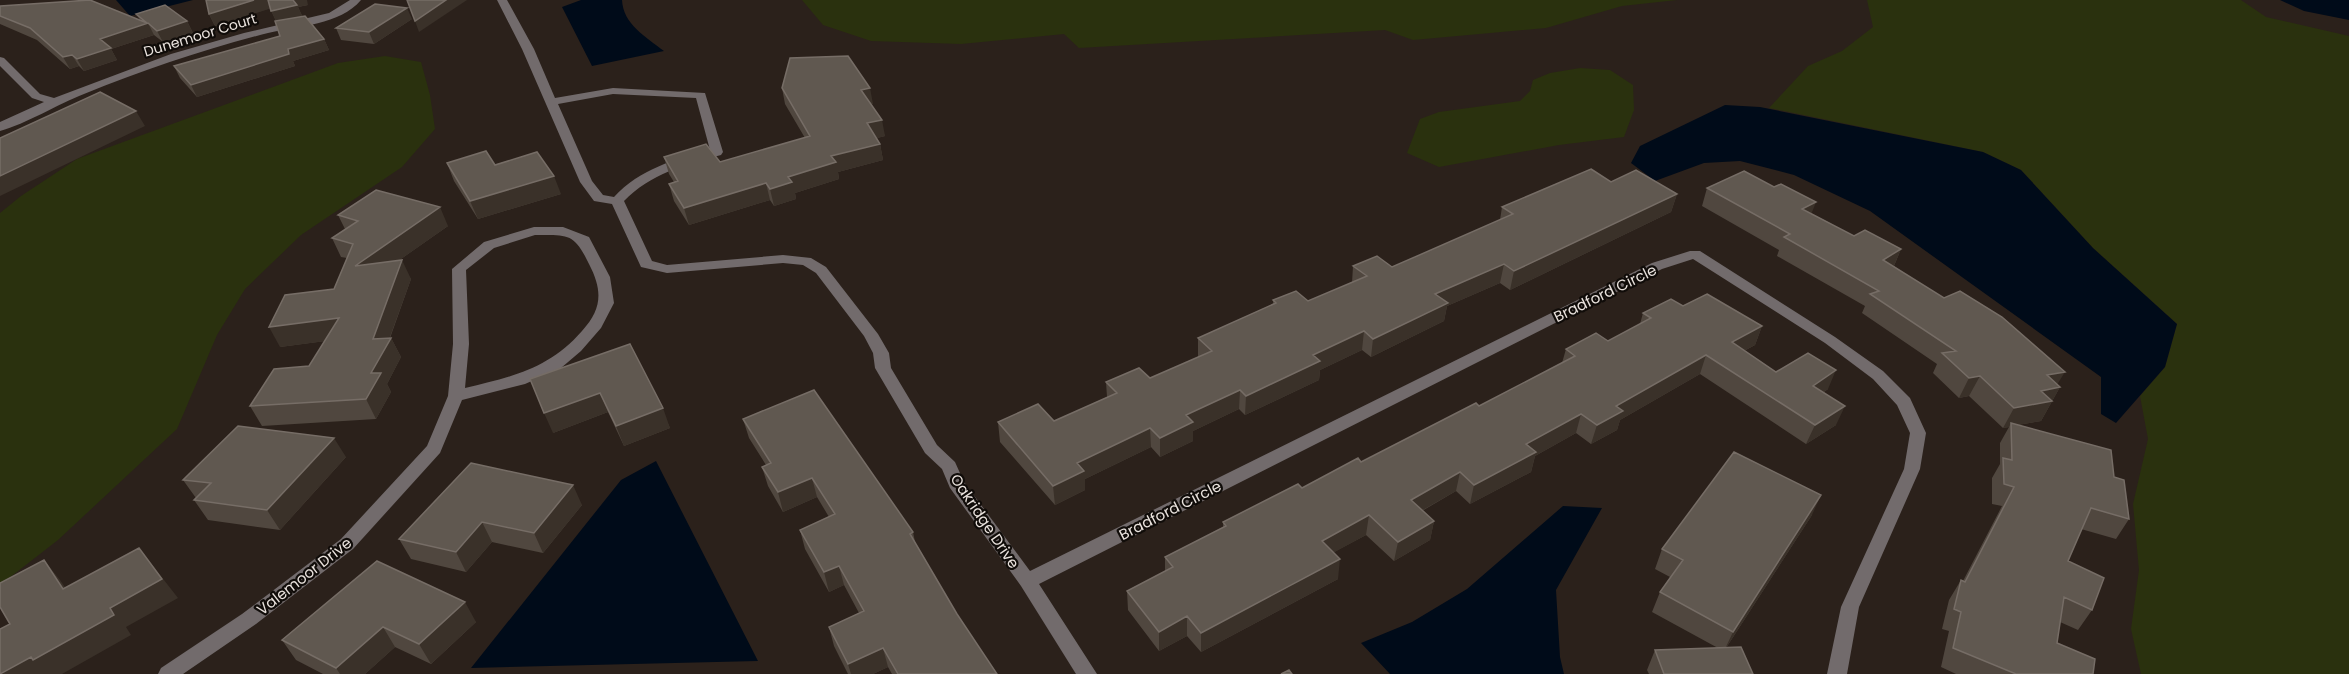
<svg xmlns="http://www.w3.org/2000/svg" width="2349" height="674" font-family="Poppins,sans-serif">
<rect width="100%" height="100%" fill="#2b211b"/>
<path fill="#2a310e" d="M802,0H1677L1622,6L1546,28L1413,40L1385,30L1079,48L1064,34L961,44L871,41L823,25Z
M1867,0H2241L2266,17L2349,36V674H2141L2131,629L2139,570L2133,504L2148,439L2140,396L2165,367L2177,324L2093,248L2021,170L1983,152L1769,108L1808,66L1842,51L1873,27Z
M385,56L421,62L430,95L435,129L402,167L301,235L245,289L217,335L177,429L58,540L0,585V213L21,196L77,159L338,63Z
M1580,68L1610,70L1633,85L1634,110L1624,137L1559,145L1439,167L1407,153L1420,119L1439,112L1520,101L1530,91L1533,80L1550,73Z"/>
<path fill="#000b19" d="M116,0H193L130,16Z
M581,0H622C623,24 646,37 664,51L592,66L562,7Z
M2280,0H2349V20L2304,11Z
M1725,105L1760,107L1983,152L2021,170L2093,248L2177,324L2165,367L2116,423L2101,414V377L1870,211L1794,175L1740,161L1704,163L1655,181L1631,163L1640,146Z
M656,461L758,661L471,668L621,480Z
M1563,506L1602,508L1556,590L1560,657L1564,674H1390L1361,643L1412,622L1467,589Z"/>
<g fill="none" stroke-linecap="round" stroke-linejoin="round">
<path fill="#726b6c" fill-rule="evenodd" d="M350,0H361C340,25 298,26 268,33C205,49 144,70 84,94C58,104 26,124 0,131V122L44,102L32,98L0,66V57L4,58L40,94L54,98L171,54L244,33L329,13Z
M497,0H507L534,49L555,98L613,88L705,93L723,152L721,155C686,164 650,174 624,201L652,261L667,265L783,255L811,258L826,267L878,334L889,353L891,368L937,445L955,462L964,482L1030,571L1652,263L1690,251H1700L1835,337L1883,371L1910,398L1926,433L1920,469L1859,607L1847,674H1827L1841,607L1904,469L1910,433L1897,405L1873,379L1825,343L1693,259L1662,269L1039,584L1097,674H1076L1021,586L950,488L942,469L925,453L875,368L873,353L864,336L816,273L803,265L783,263L667,273L641,267L612,204L594,201L580,182L522,49ZM613,94L696,98L710,150C675,159 640,169 614,197L603,195L592,181L558,104Z
M534,227H563L589,237L610,277L614,303L601,328L581,351L561,368L525,384L462,400L440,453L353,549L256,624L183,674H158L161,668L242,614L341,539L427,446L448,396L453,344L452,269L484,242ZM535,235C569,235 574,233 589,264C603,291 602,309 582,331C549,369 511,377 465,388L469,344L466,270L494,248Z"/>
</g>
<path fill="#50473f" d="M206,0L308,5L298,7L302,16L324,39L329,50L293,61L295,66L197,97L180,78L174,66L280,36L276,21L270,8L215,26L209,14Z
M0,6L140,20L136,14L187,21L193,33L163,42L154,35L111,49L117,60L84,71L79,66L70,69L37,40L0,24Z
M412,19L374,44L341,40L336,28Z
M782,88L873,104H871L885,136L877,138L880,144L883,160L838,172L839,179L795,193L796,199L774,206L770,200L689,225L674,201L669,184L674,182L669,174L664,157L720,162L805,138L785,104Z
M447,163L495,165L561,194L478,219L454,181Z
M1611,182L1677,194L1671,212L1510,290L1500,283L1447,306L1444,321L1371,357L1362,350L1320,370L1319,380L1245,415L1239,409L1193,431V441L1160,457L1151,447L1085,479V490L1055,505L1000,442L998,422L1054,421L1107,397L1106,382L1150,378L1198,357V338L1273,304V300L1308,301L1352,283L1353,266L1392,267L1500,220L1502,207Z
M1707,188L1811,213L1854,236L1901,249L1894,266L2060,387L2041,421L2017,425L2114,477L2129,519L2116,539L2081,529L2068,561L2092,610L2078,630L2060,622L2057,643L2093,674H1956L1941,667L1949,631L1942,629L1949,600L1961,580L1963,581L2002,506L1992,504V478L2000,464V443L2009,427L2003,428L1969,396L1959,398L1933,373L1937,364L1862,313L1865,306L1777,256L1779,250L1702,206Z
M338,215L448,226L398,261L411,279L390,338H391L401,357L387,384L391,392L376,419L262,426L250,406L309,366L325,341L280,347L334,289L347,258L341,257L332,238L345,229Z
M1683,306L1762,326L1755,345L1744,351L1776,372L1828,389L1824,392L1836,425L1806,444L1700,374L1620,420L1617,430L1591,444L1576,433L1535,456L1531,472L1470,504L1456,491L1422,511L1434,521L1430,540L1394,561L1366,535L1334,552L1338,579L1201,652L1187,636L1159,651L1128,610L1127,591L1165,571V557L1223,527V522L1361,462L1479,406L1562,363L1566,349L1608,341L1640,324L1643,313Z
M630,344L670,428L624,446L608,412L553,433Z
M743,419L913,532L915,542L957,614L997,674H892L888,667L873,674H848L834,646L829,627L859,613L844,585L829,592L805,549L800,530L829,517L817,497L783,512L768,486L762,467L766,465L749,438Z
M346,457L280,530L208,520L194,500L196,498L183,480Z
M471,463L582,505L543,553L492,542L466,572L411,559L399,539Z
M1812,515L1726,648L1753,674H1649L1647,670L1655,650L1718,648L1652,612L1660,592L1670,577L1655,569L1662,549Z
M377,561L476,622L431,664L395,647L365,674H323L296,660L282,640Z"/>
<path fill="#3a3129" d="M254,0H268L272,8L215,26L209,14Z
M292,0H307L308,5L298,7L303,17L277,23L271,11Z
M446,0H467L419,32L415,21Z
M407,8L412,19L374,44L369,32Z
M187,21L193,33L163,42L157,31Z
M148,23L154,35L111,49L117,60L84,71L77,59L100,39Z
M324,39L329,50L293,61L295,66L197,97L191,85L288,49Z
M72,55L79,66L70,69L63,57Z
M870,88L873,104L864,106L861,90Z
M136,111L145,126L0,196V176Z
M882,120L885,136L870,140L867,123Z
M880,144L883,160L838,172L839,179L795,193L796,199L774,206L770,189L788,177L831,156Z
M554,176L561,194L478,219L470,201Z
M766,183L770,200L689,225L684,208Z
M1677,194L1671,212L1510,290L1514,271Z
M1816,202L1809,220L1802,209Z
M440,207L448,226L364,285L355,266Z
M1901,249L1893,268L1883,260Z
M402,260L411,279L387,345L391,338L401,357L387,384L391,392L376,419L366,399L373,339Z
M1504,264L1500,283L1447,306L1444,321L1371,357L1373,339L1435,294Z
M339,318L349,338L280,347L269,327Z
M1762,326L1755,345L1725,361L1732,342Z
M1364,331L1362,350L1320,370L1319,380L1245,415L1246,396L1313,355Z
M1706,355L1700,374L1620,420L1617,430L1591,444L1597,425L1616,406Z
M1836,370L1828,389L1805,405L1813,386Z
M2065,372L2055,388L2060,387L2041,421L2011,426V423L2009,427L2003,428L2014,408L2047,375Z
M1980,376L1969,396L1959,398L1969,378Z
M1240,390L1239,409L1193,431V441L1160,457V438L1186,415Z
M600,393L608,412L553,433L544,413Z
M1845,406L1836,425L1806,444L1815,425Z
M663,408L670,428L624,446L616,426Z
M1581,414L1576,433L1535,456L1531,472L1470,504L1474,485L1526,444Z
M1150,428L1151,447L1085,479V490L1055,505L1053,486L1077,463Z
M334,438L346,457L280,530L267,510Z
M1460,472L1456,491L1407,519L1411,500Z
M812,478L817,497L783,512L778,492Z
M573,485L582,505L543,553L534,533Z
M1821,495L1812,515L1724,651L1733,632Z
M1369,515L1366,535L1320,560L1322,541Z
M1434,521L1430,540L1394,561L1398,542Z
M482,522L492,542L466,572L456,552Z
M139,548L178,598L126,627L131,635L62,674H0L110,608Z
M1340,559L1338,579L1201,652V633Z
M44,560L60,580L80,609L63,589Z
M839,566L844,585L829,592L824,572Z
M465,602L476,622L431,664L419,644Z
M1187,616V636L1159,651V632Z
M383,627L395,647L365,674H340L336,668Z
M883,648L888,667L873,674H851L848,664Z"/>
<path fill="#605850" stroke="#766d66" stroke-width="1.5" d="M90,0L147,23L136,14L165,5L187,21L157,31L148,23L100,39L111,48L77,59L72,55L63,57L30,28L0,16V6Z
M206,0H254L209,14Z
M268,0H293L297,5L271,11Z
M407,0H446L415,21Z
M375,4L407,8L369,32L336,28Z
M305,16L324,39L288,49L289,54L191,85L174,66L280,36L275,21Z
M848,56L870,88L861,90L882,120L867,123L880,144L831,156L836,162L788,177L792,182L770,189L766,183L684,208L669,184L678,181L664,157L706,144L720,162L810,136L782,88L790,58Z
M100,92L136,111L0,176V138Z
M486,151L495,165L537,152L554,176L470,201L447,163Z
M1591,169L1611,182L1636,170L1677,194L1514,271L1504,264L1435,294L1448,303L1373,339L1364,331L1313,355L1320,361L1246,396L1240,390L1186,415L1193,422L1160,438L1150,428L1077,463L1084,471L1053,486L998,422L1038,404L1054,421L1117,393L1106,382L1139,368L1150,378L1212,351L1198,338L1276,303L1273,300L1296,291L1308,301L1367,276L1353,266L1377,256L1392,267L1513,214L1502,207Z
M1744,171L1774,187L1781,184L1816,202L1802,209L1854,236L1865,230L1901,249L1883,260L1944,298L1960,291L2002,317L2065,372L2047,375L2060,387L2041,391L2052,401L2014,408L1980,376L1969,378L1942,353L1956,351L1870,294L1879,291L1784,237L1790,234L1707,188Z
M376,190L440,207L355,266L402,260L373,339L391,338L371,373H381L366,399L250,406L274,369L309,366L339,318L269,327L285,295L334,289L353,244L332,238L358,221L338,215Z
M1707,294L1762,326L1732,342L1776,372L1808,353L1836,370L1813,386L1845,406L1815,425L1706,355L1616,406L1623,411L1597,425L1581,414L1526,444L1536,452L1474,485L1460,472L1411,500L1434,521L1398,542L1369,515L1322,541L1340,559L1201,633L1187,616L1159,632L1127,591L1173,567L1165,557L1226,526L1223,522L1298,484L1302,488L1358,458L1361,462L1476,403L1479,406L1575,356L1566,349L1596,333L1608,341L1651,318L1643,313L1671,299L1683,306Z
M630,344L663,408L616,426L600,393L544,413L530,379Z
M814,390L913,532L910,534L957,614L997,674H898L883,648L848,664L829,627L864,611L839,566L824,572L800,530L835,514L812,478L778,492L762,467L771,463L743,419Z
M2011,423L2111,450L2114,477L2124,480L2129,519L2091,508L2068,561L2104,578L2092,610L2064,597L2057,643L2095,659L2093,674H2016L1953,648L1961,612L1954,609L1961,580L1965,582L2014,487L2004,484L2003,458L2012,460Z
M238,426L334,438L267,510L194,500L211,483L183,480Z
M1734,452L1821,495L1733,632L1660,592L1683,560L1662,549Z
M471,463L573,485L534,533L482,522L456,552L399,539Z
M139,548L162,579L110,608L114,615L33,660L31,657L0,674V629L10,624L0,607V583L44,560L63,589Z
M377,561L465,602L419,644L383,627L336,668L282,640Z
M1741,647L1753,674H1664L1655,650Z
M1289,670L1292,674H1281Z"/>
<g text-anchor="middle" dominant-baseline="central" stroke-width="4.5" stroke-linejoin="round" paint-order="stroke">
<g font-size="14" fill="#eae3de" stroke="#100c09">
<text transform="translate(200 35) rotate(-17)">Dunemoor Court</text>
</g>
<g font-size="15" fill="#eae3de" stroke="#100c09">
<text transform="translate(1605 293) rotate(-26)">Bradford Circle</text>
<text transform="translate(1170 510) rotate(-27)">Bradford Circle</text>
<text transform="translate(985 521) rotate(56)">Oakridge Drive</text>
<text transform="translate(304 576) rotate(-38)">Valemoor Drive</text>
</g>
</g>
</svg>
